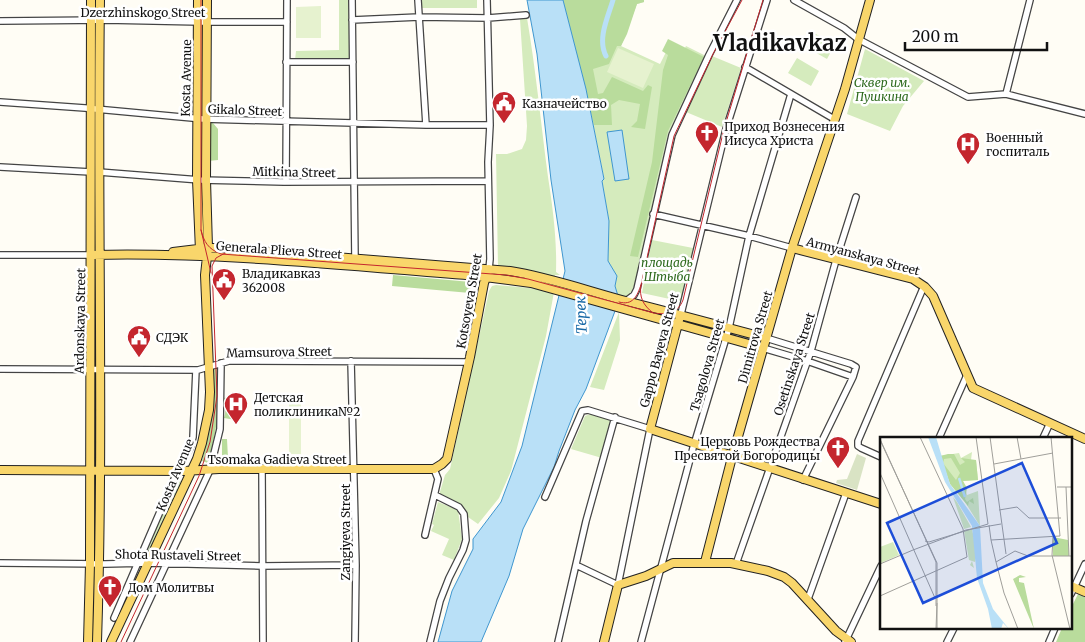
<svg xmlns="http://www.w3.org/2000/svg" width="1085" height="642" font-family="Merriweather,serif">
<rect width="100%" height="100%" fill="#fffdf5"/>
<path fill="#d5ebbd" d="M339,0H349V58L295,60L296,51L339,50Z
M421,0H477V8H421Z
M563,0H631L644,2L637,4L621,46L660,64L666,52L680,58L686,46L706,56L668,134L635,286L632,293L628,298L618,296L615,286L616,276L608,261L609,221L602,180L604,178L586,89Z
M527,18C536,71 541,124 548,177C553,209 557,240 556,272L560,275H555V279L498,267L496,154H507L522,149L526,140L527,126L520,19Z
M812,32L835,44L827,59L804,46Z
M865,49L924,81L903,106L890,131L847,114Z
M712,56L741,68L722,127L686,112Z
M797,58L819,71L811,86L788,73Z
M652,240L693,248L682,299L679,301L642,293Z
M496,285L530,288L554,292L546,336L511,471L499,498L478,524L468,517L458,504L439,495L445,475L450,469L489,291L492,286Z
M619,312L620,340L604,390L590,387Z
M593,413L613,419L602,458L571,449L585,416Z
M176,479L181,481L146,559L141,557Z
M438,502L458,510L462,539L454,560L442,555L449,539L431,531L434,525L432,524Z"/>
<path fill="#b9dc9c" d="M563,0H644V2L637,4L627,34L621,46H617L609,64L593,69L598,94L603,93L612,77L643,91L648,85L652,87L645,129L631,127L637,121L640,104L619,100L611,105L612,125H594Z
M668,39L704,57L668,131L638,257L630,256L652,162L663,70L668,55L662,51Z
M208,123H213L218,129V160L208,161Z
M393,275L471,282L470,293L392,286Z
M220,366C220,403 218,427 208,463L202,461L211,414L213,373L214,367Z
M229,397L235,398L238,403L236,420L224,418C227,410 223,405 224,398Z
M222,439H227L228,458L303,457V466L222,467Z
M1078,594L1085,597V642H1056L1062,628H1071V608Z"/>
<path fill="#d9e3c4" d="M857,454L866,458L857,490L836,483L837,480L847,479Z"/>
<path fill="#e6f2cf" d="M321,6V38H296V7Z
M618,48L654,64L643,88L607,72Z
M289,404H301V454H289Z"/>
<path fill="#b9e0f7" stroke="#3f96cf" d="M527,0H563L586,89L604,179L602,181L609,221L608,261L617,276L615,286L618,296L615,311L586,389L575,410L559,451L554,467L523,529L509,576L481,642H438L452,591L473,549V539L501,502L522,446L565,271L551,180L537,54Z
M622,130L629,179L615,181L607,132Z"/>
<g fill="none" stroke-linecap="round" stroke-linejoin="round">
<path stroke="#b9e0f7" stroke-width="5" d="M606,56C597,39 608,17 613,0"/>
<g stroke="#444" stroke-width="8">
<path id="minor" d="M352,0L355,260
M418,0L426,125
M487,0L490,125L488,162L490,259L489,269
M794,0L844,28L858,39L968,97L1006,94L1085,114
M352,20L419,17L488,18L526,15
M0,21L106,20L201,22H287
M286,62H353
M745,67L834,119
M1006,94L1030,0
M0,102L85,108L203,119L426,125H490
M0,167L91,172
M99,172L200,180L284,182L488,181
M286,182L287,0
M653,214L749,236L792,248
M0,255H92
M626,301L634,295L637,289L672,135L709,55L737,0
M681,314L726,129L767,0
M766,338L851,364L856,367L853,377L803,480
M763,348L807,361L853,377
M351,361L356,565L355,642
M0,369L198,370L229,361L469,362
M939,438L967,375
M1043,438L1050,423
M881,457L861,448L858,446V441L924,286
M262,470L263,642
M545,497L582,411L588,410L650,429L618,585L576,565
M425,535L438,479L434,469
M0,563L105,564L148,563L261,566L356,565
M736,564L811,351L836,260L856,197
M1071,594L1085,564
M808,599L846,493
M114,618L178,470L190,448L193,437L196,370
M130,642L210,470L220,429L221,363
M430,642L440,601L449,578L463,550L466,540L464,514L459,507L435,495
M558,642L586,521L615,417
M641,642L693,448L729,328L749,236L791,94
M845,642L881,566
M947,642L954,628
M1049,642L1055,628"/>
</g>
<g stroke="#222" stroke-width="10">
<path id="major" d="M198,0L197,180L200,251
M792,248L913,279L925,287L933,296L973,388L1085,439
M173,252L206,248H224L510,271C548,277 585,290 622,300C670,312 718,325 766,338
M92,255C220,252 349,266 477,276L531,283L763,348
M679,320L650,429L881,504
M0,470L183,471L219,469H434L442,464L447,459L470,357L484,283L489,269
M705,562L731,461L792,248L845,89L870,0
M1071,586L1085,592
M88,642L90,564L91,0
M97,642C104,428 97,214 100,0
M111,642L197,459L202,443L209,410L210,392L205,275L208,247L206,180L207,0
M604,642L618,585L646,576L673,563H731L768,571L784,577L792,583L836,631L851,642"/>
</g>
<use href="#minor" stroke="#fff" stroke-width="5.5"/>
<use href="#major" stroke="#f9d66b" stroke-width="8"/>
<path stroke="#c4262e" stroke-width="1" d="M201,0V230L211,273
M201,230C204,242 208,249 221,254L506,275L528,279L654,313C667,315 678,313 683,300L724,129L763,0
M619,302C633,306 637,296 641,285
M653,313C643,305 639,297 641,285L674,136L713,54L742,0
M121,642L199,476L210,442L217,396L212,266L216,258L227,252"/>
</g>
<defs>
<g id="civic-pin" transform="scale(1.25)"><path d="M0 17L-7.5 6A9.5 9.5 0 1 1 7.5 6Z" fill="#c4262e" stroke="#fff"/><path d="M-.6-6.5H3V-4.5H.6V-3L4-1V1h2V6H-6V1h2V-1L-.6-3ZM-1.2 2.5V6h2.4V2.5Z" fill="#fff"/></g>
<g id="church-pin" transform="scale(1.25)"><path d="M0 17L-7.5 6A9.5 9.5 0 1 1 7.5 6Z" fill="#c4262e" stroke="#fff"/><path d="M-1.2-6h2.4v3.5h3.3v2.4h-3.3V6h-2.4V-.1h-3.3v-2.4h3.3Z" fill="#fff"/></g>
<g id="hospital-pin" transform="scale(1.25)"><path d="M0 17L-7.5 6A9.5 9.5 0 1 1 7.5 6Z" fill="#c4262e" stroke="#fff"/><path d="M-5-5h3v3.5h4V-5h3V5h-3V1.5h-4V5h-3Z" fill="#fff"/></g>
</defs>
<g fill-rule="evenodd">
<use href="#civic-pin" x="504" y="103"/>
<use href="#church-pin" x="707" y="133"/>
<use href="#hospital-pin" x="968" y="144"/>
<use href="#civic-pin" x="224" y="280"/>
<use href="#civic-pin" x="139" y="337"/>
<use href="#hospital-pin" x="236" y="404"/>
<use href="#church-pin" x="838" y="448"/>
<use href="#church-pin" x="110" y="587"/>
</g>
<g text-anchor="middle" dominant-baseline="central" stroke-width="5" stroke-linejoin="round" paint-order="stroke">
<g font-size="12" fill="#111" stroke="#fff">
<text x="143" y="12">Dzerzhinskogo Street</text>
<text transform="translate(186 78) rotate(-89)">Kosta Avenue</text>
<text transform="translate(245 110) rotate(2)">Gikalo Street</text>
<text transform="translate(294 172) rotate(1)">Mitkina Street</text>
<text transform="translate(279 250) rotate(4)">Generala Plieva Street</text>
<text transform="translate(863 256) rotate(15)">Armyanskaya Street</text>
<text transform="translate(469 301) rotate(-80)">Kotsoyeva Street</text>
<text transform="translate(80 321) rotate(-89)">Ardonskaya Street</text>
<text transform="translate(755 337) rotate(-74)">Dimitrova Street</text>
<text transform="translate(659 350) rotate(-75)">Gappo Bayeva Street</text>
<text transform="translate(279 352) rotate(-1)">Mamsurova Street</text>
<text transform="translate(794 364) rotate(-72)">Osetinskaya Street</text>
<text transform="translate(707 365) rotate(-74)">Tsagolova Street</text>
<text x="277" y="459">Tsomaka Gadieva Street</text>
<text transform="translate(175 475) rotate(-67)">Kosta Avenue</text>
<text transform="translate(345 532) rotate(-90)">Zangiyeva Street</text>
<text transform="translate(178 555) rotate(1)">Shota Rustaveli Street</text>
</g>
<g font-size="12" font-style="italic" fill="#2f6b1f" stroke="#fff">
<text x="882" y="82">Сквер им.<tspan x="882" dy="14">Пушкина</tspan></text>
<text x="667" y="262">площадь<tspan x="667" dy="14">Штыба</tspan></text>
</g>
<g font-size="12" fill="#111" stroke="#fff" text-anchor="start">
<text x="522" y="103">Казначейство</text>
<text x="724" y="126">Приход Вознесения<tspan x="724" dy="14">Иисуса Христа</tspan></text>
<text x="986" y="137">Военный<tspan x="986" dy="14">госпиталь</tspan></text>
<text x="242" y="273">Владикавказ<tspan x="242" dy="14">362008</tspan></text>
<text x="156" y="337">СДЭК</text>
<text x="254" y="397">Детская<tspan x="254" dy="14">поликлиника№2</tspan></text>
<text x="820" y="441" text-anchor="end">Церковь Рождества<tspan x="820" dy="14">Пресвятой Богородицы</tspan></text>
<text x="128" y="587">Дом Молитвы</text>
</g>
<g font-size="14" font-style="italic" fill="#1768a6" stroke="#fff">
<text transform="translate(581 315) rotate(-92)">Терек</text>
</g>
<g font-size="22" font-weight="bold" fill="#111" stroke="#fff">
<text x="780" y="43">Vladikavkaz</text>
</g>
</g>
<g transform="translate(880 437)">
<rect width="192" height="192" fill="#fffdf5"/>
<path d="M92,15L91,23H96L98,43L83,44L87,58L98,54L100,89L62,28L60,19L79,16L81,21ZM73,60L77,65L91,90L84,92ZM92,92L97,116L95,125L92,124L94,131L90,128L92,124L89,123L84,94ZM13,105L19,118L1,126L0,110Z" fill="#d5ebbd"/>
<path d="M68,17H74L80,28L85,25L81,21L96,23L98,43L83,44L87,51L85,62L87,65L93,61L94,67L89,64L88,69L70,47L60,19ZM71,21L80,36L76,43L63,26L64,22ZM173,100L188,103L189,119H173ZM140,138L146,140L139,141V145L144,146L154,192L133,142Z" fill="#b9dc9c" fill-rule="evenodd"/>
<path d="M48,0H56L70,47L100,89L103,146L113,172L129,192L123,186L121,192H112L108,172L97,141L92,89L65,45Z" fill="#b9e0f7"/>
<path fill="none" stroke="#b9e0f7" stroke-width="2.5" d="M79,41L85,60"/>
<path fill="none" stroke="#a09f9a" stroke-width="1" d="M40,0L83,92M110,0L126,117M137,0L141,22M0,2L56,125V169M0,3L57,126V192M114,27L173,16M0,36L55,161M177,50H193M186,50L189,119M119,73L137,70L149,81H181M109,88L111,103L180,99L171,0M173,100L172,118L190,192M111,103L116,125M45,104L49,105L108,87L96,0M33,113L86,93L121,87M0,127L33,113M0,159L87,120L83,92M56,192L57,166M138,192L124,156L116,125L135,114L148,119H193"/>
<path fill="#1d4ed8" fill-opacity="0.15" stroke="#1d4ed8" stroke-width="2.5" d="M142,26L177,106L43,166L7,86Z"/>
<rect width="192" height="192" fill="none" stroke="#111" stroke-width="2.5"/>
</g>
<path d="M905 42v8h142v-8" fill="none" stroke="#111111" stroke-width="2.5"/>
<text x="912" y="42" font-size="15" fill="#111111" stroke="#ffffff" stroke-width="4" paint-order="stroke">200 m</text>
</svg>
